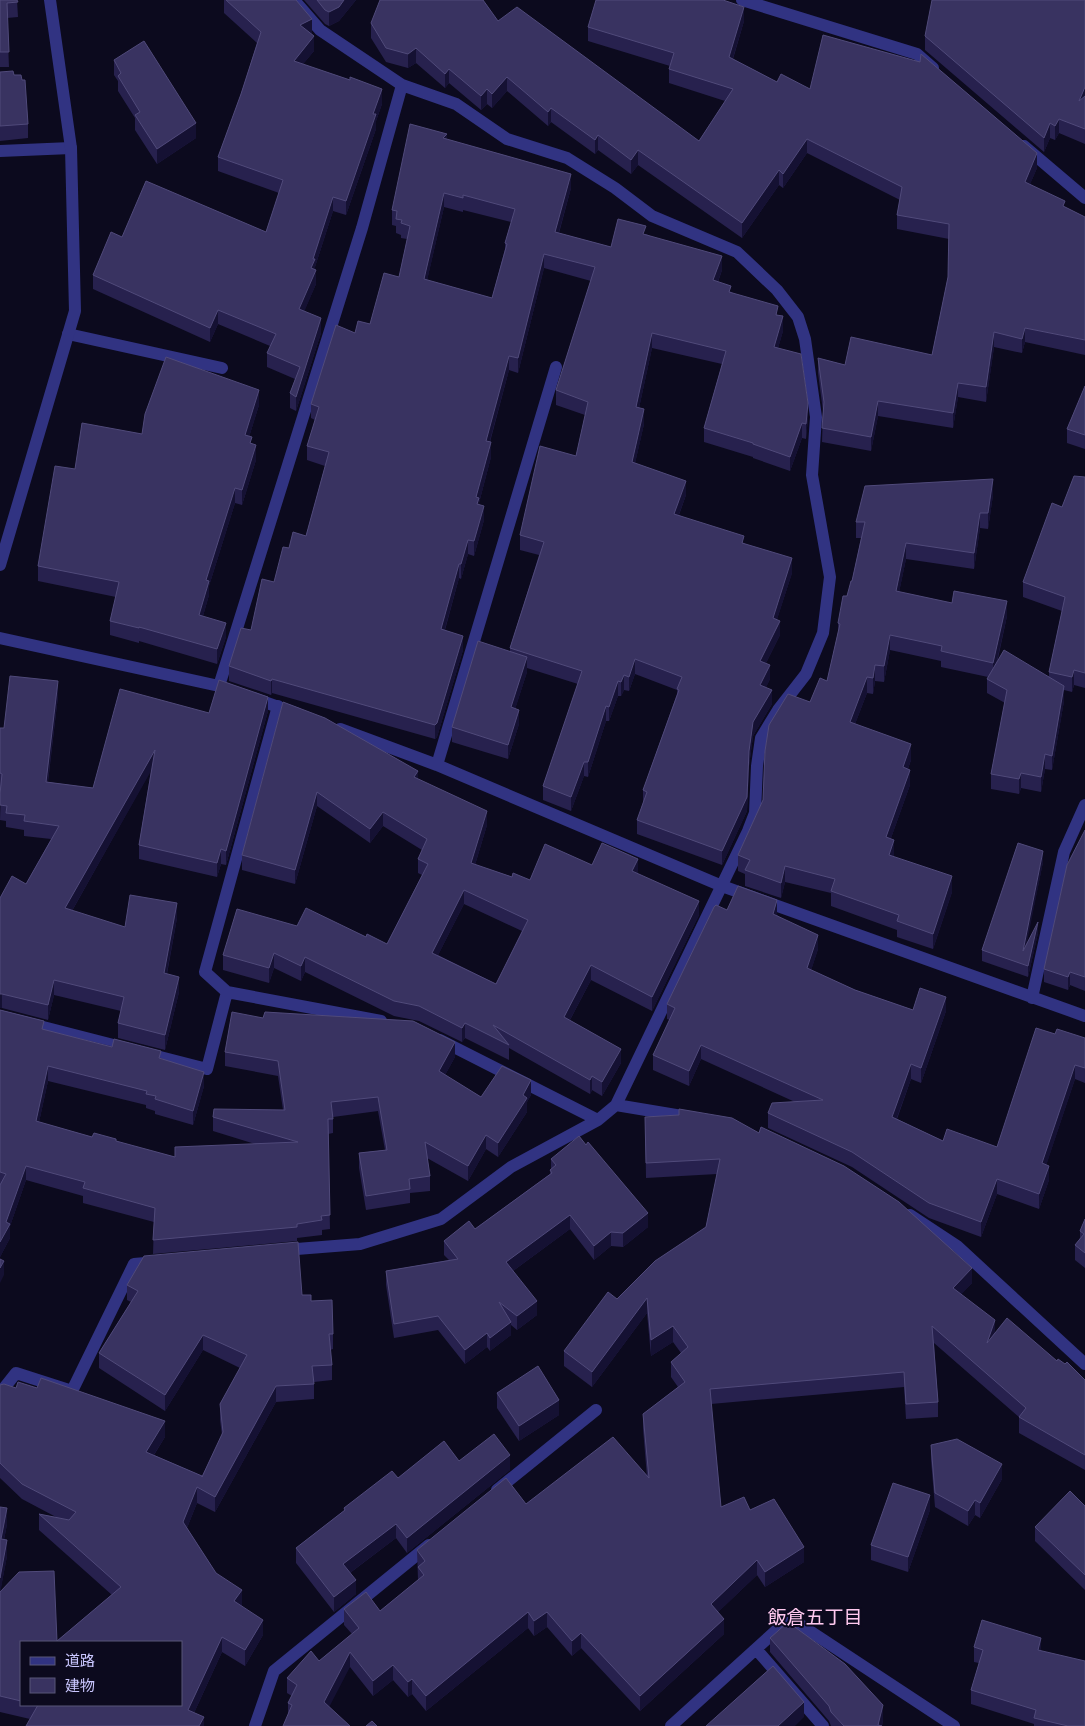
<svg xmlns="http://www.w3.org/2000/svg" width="1085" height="1726" font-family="Barlow,'Noto Sans JP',sans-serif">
<rect width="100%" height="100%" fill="#0c0a1e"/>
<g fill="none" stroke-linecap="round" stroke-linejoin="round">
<path stroke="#313382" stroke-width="12" d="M742,0L917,54L933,68
M1024,146L1085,198
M0,151L71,148
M68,334L222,368
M0,638L219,686L232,691
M219,686L362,228L402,85
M253,698L298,714
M340,729L437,765L722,886L1085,1016
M437,765L556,367
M227,992L205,972L278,706
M1032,998L1064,852L1085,805
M0,1016L207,1069L227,992L381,1021
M440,1040L598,1120
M616,1105L694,1118
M910,1215L957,1246L1085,1364
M284,1250L360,1244L441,1219L511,1167L598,1120L616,1105L748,831L755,813L757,766L761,738L778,710L806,674L823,633L830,577L812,475L816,417L805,339L798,317L777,290L737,252L652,216L615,188L567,158L507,139L456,104L402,85L320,30L294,0
M0,1393L16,1373L72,1391L134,1264L157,1262
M497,1490L596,1410
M756,1649L823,1726
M255,1726L274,1671L429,1545
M671,1726L790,1618L954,1726"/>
<path stroke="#313382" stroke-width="12" d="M0,565L75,311L71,148L50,0"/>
</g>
<path fill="#27214e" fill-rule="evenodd" d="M0,0H17L18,17L7,18L9,67H0Z
M224,0H296L312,34H311L314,51L303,64L382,104L376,121V129L346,215L333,211L315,267L316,284L304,311L321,333L296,411L290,408V393L295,379L267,367V353L270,346L218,324L210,342L93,289V275L122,237L266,232L279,193L218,171V157L241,94L257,43L224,13Z
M304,0H356L339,21L329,26L325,24Z
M1085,0V144L1059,133L1055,140L1050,138L1044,152L925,50V36Z
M498,21L699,141L725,101L669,83V69L670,66L588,41V27L744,21L733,59L777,82L810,89L1037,168L1030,184L1065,207L1085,217V355L1025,342L1022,353L994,347L986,402L958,397L953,428L878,416L871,451L822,442L823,411L818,373V358L845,365L932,355L948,277L949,239L897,229V215L900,200L807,153L783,188L779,185L742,238L638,165L631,174L598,150L595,154L551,122L548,126L507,91L492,108L487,104L481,110L449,83L445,88L416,63L408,68L386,62L371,38V23Z
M114,60L196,138L157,164L135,130V118L118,91V81L114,75Z
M0,72L14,75L22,80L28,124V138L0,141Z
M447,140L571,188L559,233L611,247L646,234L722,270L718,282L731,292L778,315L783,331L778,348L808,417L806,439L802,438L790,471L753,458V457L704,442V428L722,364L652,348L639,408L644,424L635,463L686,495L679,515L744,543L792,573L777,619L780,635L766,663L770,679L766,687L772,704L753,736L749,766L747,811L722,865L637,834V820L643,803V790L677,694V690L635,674L629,691L624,690L621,696H618L609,721H606L588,777L584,776L571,811L543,800V786L578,684L527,668V672L515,709L519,724L508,759L452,742V727L510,651V648L539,555L520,550V535L576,456L585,415L556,405V390L591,281L544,268L518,373L509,370L490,442L491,457L479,503L484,520L474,556L468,554L461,579L459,578L445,630L463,650L437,737L435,739L272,693L271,695L229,681V666L251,630L274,582L289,548L306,536L325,466L307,460V446L315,420L311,418V404L355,333L370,324L399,277L407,239L401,238V235L396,233V226L392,225V210ZM444,207L463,212V210L511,222L505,243V249L492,298L427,280Z
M1085,386V449L1067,443V429Z
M259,405L249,437L256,460L242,505L235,503L209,586V595L203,616L226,637L217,664L139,641V643L110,635V621L116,597L38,581V566L75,469L142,434Z
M1085,477V688L1074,685L1072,692L1064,690V701L1052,770L1045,769L1041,792L1021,788L1019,794L991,789V774L1005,703L987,693V679L988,677L941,667V661L890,650L884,682L875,681L873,694L867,693L855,724L911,760L908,769L910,785L891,838L894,855V857L952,892L933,949L897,937V930L831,906V893L785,882L781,898L745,886V874L738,871V855L810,702L827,681L838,632V623L852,581L861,538H856V522L993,495L988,529L980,528L974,569L906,559L899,592L1007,616L997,663L1049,677V672L1062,611L1023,597V582L1062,507Z
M58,696L48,782L93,788L209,713L268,711L226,865L221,864L217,877L139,859V845L151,770L72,911L125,927L177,918L167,974L179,992L165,1050L118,1038V1023L121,1011L54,995L48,1020L2,1008L0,898L26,884L51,839L24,836V830L6,827V821L0,820L1,788H0V731Z
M283,702L418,779L487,825L475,865L512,877L530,880L592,865L637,874L699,915L652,1011L591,980L570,1020L621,1063L602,1096L592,1090L590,1094L509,1048V1060L465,1038L462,1042L419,1021L394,1016L305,972L301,981L274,968L269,983L223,970V955L297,926L366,937L387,944L422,875L418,873V859L422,850L383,826L370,843L317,806L295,884L242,870V855ZM464,904L522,931L496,984L438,955Z
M1085,830V991L1070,985L1068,990L1044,982V969Z
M1043,862L1026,944L1038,933L1028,977L982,961V950Z
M777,915L818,949L811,970L855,990L913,1010L946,1011L921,1083L911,1079L897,1119L943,1141L997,1147L1055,1034L1085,1038V1083L1075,1079L1046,1165L1049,1180L1039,1209L997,1194L981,1237L929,1218L852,1167L768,1128V1113L795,1102L701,1059L689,1086L653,1070V1055L670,1020L667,1019V1004Z
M0,1010L44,1030L161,1058L204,1086L193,1125L155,1114V1111L146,1108V1105L48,1081L39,1122L92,1137L116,1142L175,1157L255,1144L213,1131V1117L283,1110L278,1076L225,1066V1052L455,1057L445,1075L481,1097L531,1095L527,1102V1112L498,1157L486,1149L468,1181L427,1158L430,1176V1191L410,1193V1203L366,1210L359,1168V1153L385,1150L378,1111L333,1117V1133L328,1134L330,1229L322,1230V1235L297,1238V1241L153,1254L154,1222L83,1203V1196L26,1180L10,1226V1238L0,1257Z
M679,1109L972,1283L961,1294L995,1333L1057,1361L1085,1380V1470L1019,1433V1417L934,1343L938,1402V1417L906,1419L904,1387L711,1404L721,1507L750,1510L804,1562L765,1587L757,1575L718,1612L724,1634L640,1711L581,1648L572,1656L547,1627L534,1636L528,1628L426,1711L412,1694L408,1697L393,1680L373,1696L350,1667L288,1715V1703L292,1696L287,1693V1678L319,1661L352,1634L344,1625V1609L380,1611L418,1580L417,1550L526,1504L647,1477L643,1429V1414L678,1387L671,1377V1362L681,1353L673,1342L651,1356L647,1313L592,1387L564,1366V1351L617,1299L706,1227L717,1174L646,1178L645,1117L679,1115Z
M551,1159L648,1227L623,1247L611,1246L594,1260L570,1229L513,1271L537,1315L517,1330L511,1325V1335L490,1351L487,1347L465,1364L438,1330L394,1338L386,1285V1271L449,1260L444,1255V1241L475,1229L550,1174V1170L551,1169Z
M1085,1219V1268L1075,1260V1245L1080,1238V1231Z
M127,1285L302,1295L311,1301L333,1334V1349L330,1350L332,1365V1380L314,1382V1399L276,1402L215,1512L197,1503L187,1528L216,1573L242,1605L241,1606L263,1635L245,1666L222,1652L194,1713L204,1726L30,1719L0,1712V1507L7,1524L4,1540L7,1556L0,1592L57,1641L112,1595L39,1530V1514L56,1517L22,1499L0,1478V1385L165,1437L154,1455L202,1476L222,1435L220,1420V1404L240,1368L203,1350L165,1411L99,1368V1353L131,1302L127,1300ZM21,1642L181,1705H21Z
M497,1393L559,1415L519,1441L497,1408Z
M931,1445L1002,1479L980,1518L975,1515L968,1526L935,1507L931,1460Z
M459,1461L510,1470L407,1553L396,1538L350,1573L356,1594L334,1612L296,1563V1548L344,1511V1508L398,1478Z
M1085,1506V1590L1035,1541V1527Z
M930,1510L908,1572L871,1560V1545Z
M770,1638L883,1720L882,1726H831L829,1721L770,1652Z
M974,1647L1041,1651L1085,1726H1034V1724L971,1704V1690L979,1663L974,1662Z"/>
<path fill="#151133" d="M344,0H356L339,21L329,26V12Z
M744,7V21L729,71V57Z
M312,19V34L300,39V25Z
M314,36V51L294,75V61Z
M416,48V63L408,68V54Z
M449,69V83L445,88V74Z
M507,77V91L492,108V94Z
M1085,87V102L1079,101Z
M382,89V104L376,121V129L346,215V201L373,114Z
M487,89V104L481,110V96Z
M551,108V122L548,126V112Z
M1059,119V133L1055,140V126Z
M196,123V138L157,164V149Z
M1050,123V138L1044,152V138Z
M447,134V148L443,138Z
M598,135V150L595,154V140Z
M807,139V153L783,188V174Z
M638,150V165L631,174V160Z
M1037,153V168L1025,196V182Z
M779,170V185L742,238V223Z
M571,174V188L555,246V232Z
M444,193V207L424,294V279Z
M333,197V211L315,267L316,284L299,324V309L313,259Z
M544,254V268L518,373V358Z
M722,256V270L713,295V280Z
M218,310V324L210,342V328Z
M783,316V331L774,362V347Z
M321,318V333L296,411V397Z
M1025,328V342L1022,353V339Z
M994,332V347L986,402V387Z
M652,333V348L636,422V407Z
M509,356V370L486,455V441Z
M958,383V397L953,428V413Z
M259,390V405L245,450V435Z
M878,401V416L871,451V437Z
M808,403V417L806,439V424Z
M644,409V424L632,477V462Z
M802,423V438L790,471V457Z
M491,442V457L479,503V512L476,497Z
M256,445V460L242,505V490Z
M993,479V495L988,529V513Z
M686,481V495L674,528V514Z
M235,488V503L209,586V595L199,630V615L206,580Z
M484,506V520L474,556V541Z
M980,513V528L974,569V553Z
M468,540V554L461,579V564Z
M906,543V559L896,607V591Z
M792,558V573L773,632V618Z
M459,564V578L441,643V629Z
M1007,601V616L993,678V663Z
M780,621V635L760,675V661Z
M226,623V637L217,664V649Z
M890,635V650L884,682V666Z
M463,636V650L437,737L435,739V725Z
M527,657V672L511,722V707Z
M635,659V674L629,691V677Z
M770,665V679L760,700V685Z
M875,665V681L873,694V678Z
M1074,670V685L1072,692V677Z
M624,675V690L621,696V682Z
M867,677V693L850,737V722Z
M272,679V693L271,695V681Z
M58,681V696L46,796V782Z
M618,681V696L609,721V707Z
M1064,686V701L1052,770V756Z
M772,690V704L753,736L749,766L747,811L722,865V851L749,751L753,722Z
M268,697V711L226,865V851Z
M606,706V721L588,777V762Z
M519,710V724L508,759V745Z
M911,744V760L903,783V767Z
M155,750V764L65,923V908Z
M1045,754V769L1041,792V777Z
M584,762V776L571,811V797Z
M910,770V785L886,852V837Z
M418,771V785L414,777Z
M1021,773V788L1019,794V779Z
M317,792V806L295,884V870Z
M487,811V825L471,878V863Z
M383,812V826L370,843V829Z
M894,840V855L889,871V855Z
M221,849V864L217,877V863Z
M1043,851V862L1023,962V951Z
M638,859V874L632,871Z
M785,866V882L781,898V883Z
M952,876V892L933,949V934Z
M464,890V904L432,967V953Z
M777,900V914L773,928V914Z
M699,901V915L652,1011V997Z
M177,903V918L164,988V973Z
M1038,922V933L1028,977V966Z
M818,935V949L807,983V968Z
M274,953V968L269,983V968Z
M305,957V972L301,981V966Z
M591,965V980L564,1031V1017Z
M1070,972V985L1068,990V977Z
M179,977V992L165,1050V1035Z
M54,980V995L48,1020V1005Z
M0,994H2V1008H0Z
M946,997V1011L921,1083V1068Z
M465,1023V1038L462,1042V1028Z
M455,1042V1057L439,1086V1071Z
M701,1045V1059L689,1086V1071Z
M621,1049V1063L602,1096V1082Z
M911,1064V1079L892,1131V1117Z
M1075,1065V1079L1042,1178V1163Z
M48,1066V1081L36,1136V1121Z
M204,1072V1086L193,1125V1111Z
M592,1076V1090L590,1094V1080Z
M531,1080V1095L527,1102V1112L498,1157V1143Z
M486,1135V1149L468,1181V1166Z
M26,1166V1180L10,1226V1238L0,1257V1242L6,1222Z
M1049,1166V1180L1039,1209V1194Z
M997,1179V1194L981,1237V1222Z
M648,1213V1227L623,1247V1233Z
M570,1215V1229L506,1276V1262Z
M611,1232V1246L594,1260V1246Z
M4,1261V1275L0,1283V1268Z
M972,1268V1283L953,1303V1288Z
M647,1298V1313L592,1387V1372Z
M537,1301V1315L517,1330V1316Z
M995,1320V1336L987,1343Z
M511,1322V1335L490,1351V1338Z
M673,1326V1342L651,1356V1340Z
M487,1333V1347L465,1364V1350Z
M203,1335V1350L165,1411V1395Z
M276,1386V1402L215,1512V1497Z
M559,1400V1415L519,1441V1426Z
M165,1421V1437L146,1467V1452Z
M510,1455V1470L407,1553V1538Z
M1002,1464V1479L980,1518V1503Z
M197,1487V1503L183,1538V1522Z
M930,1495V1510L908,1572V1557Z
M975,1500V1515L968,1526V1511Z
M7,1508V1524L1,1555V1539Z
M396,1524V1538L343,1578V1564Z
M7,1540V1556L0,1594V1578Z
M804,1547V1562L765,1587V1572Z
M757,1560V1575L711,1619V1604Z
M356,1580V1594L334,1612V1597Z
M242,1590V1605L234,1617V1601Z
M528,1612V1628L426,1711V1696Z
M547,1612V1627L534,1636V1621Z
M724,1619V1634L640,1711V1696Z
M263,1620V1635L245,1666V1650Z
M581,1633V1648L572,1656V1641Z
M222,1637V1652L188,1726V1710Z
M1041,1638V1653L1038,1650Z
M350,1652V1667L324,1717V1702Z
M393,1665V1680L373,1696V1681Z
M412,1679V1694L408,1697V1682Z
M804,1702V1717L795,1726H778Z
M883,1705V1720L882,1726L878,1725Z
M204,1717V1726H199Z"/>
<path fill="#393361" stroke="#504a7a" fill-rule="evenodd" d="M0,0H17L18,2L7,3L9,52H0Z
M226,0H296L312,19L300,25L314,36L294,61L350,80V77L382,89L373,114H376L346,201L333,197L313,259H315L311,268L316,270L299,309L321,318L296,397L290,393L300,367L267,353L276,334L218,310L210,328L93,275L111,232L122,237L146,181L266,232L283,180L218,157L241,94L261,32Z
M317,0H344L339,7L329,12L325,10Z
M380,0H483L498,21L517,7L699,141L733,89L669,69L674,53L588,27L596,0H723L744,7L729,57L777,82L781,74L810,89L823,35L920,62L921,54L1037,153L1025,182L1065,201L1063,206L1085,217V340L1025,328L1022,339L994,332L986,387L958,383L953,413L878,401L871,437L822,428L824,402L818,358L845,365L851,337L932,355L948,277L949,224L897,215L902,187L807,139L783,174L779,170L742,223L638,150L631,160L598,135L595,140L551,108L548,112L507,77L492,94L487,89L481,96L449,69L445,74L416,48L408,54L386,48L371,23Z
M932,0H1085V87L1079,101L1085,96V129L1059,119L1055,126L1050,123L1044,138L925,36Z
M144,41L196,123L157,149L135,115L140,112L118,76L121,73L114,60Z
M13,71L14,75H21L22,80H25L28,124L0,126V72Z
M410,124L447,134L443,138L571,174L555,232L611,247L618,219L646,226L643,234L722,256L713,280L731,286L729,292L778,306L776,315L783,316L774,347L801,354L808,403L806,424L802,423L790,457L753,444V443L704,428L726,351L652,333L636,407L644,409L632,462L686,481L674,514L744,536L742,543L792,558L773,618L780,621L760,661L770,665L760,685L772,690L753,722L749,751L747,797L722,851L637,820L647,792L643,790L679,690L677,689L682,677L635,659L629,677L624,675L621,682L618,681L609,707L606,706L588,762H584L571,797L543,786L582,671L510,648L544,542L520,535L540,446L576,456L588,402L556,390L595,267L544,254L518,358L509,356L486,441L491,442L476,497L479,498L477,504L484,506L474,541L468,540L461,564H459L441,629L463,636L437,723L435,725L272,679L271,681L229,666L241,628L251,630L262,579L274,582L283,547L289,548L293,532L306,536L329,452L307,446L319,407L311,404L336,325L355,333L358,321L370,324L384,273L399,277L410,226L401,223L402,220L396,219L397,211L392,210ZM444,193L463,198V195L515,209L505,243L507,244L492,298L424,279Z
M166,357L259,390L245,435L252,437L250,443L256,445L242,490L235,488L206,580L209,581L199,615L226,623L217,649L139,627V628L110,621L119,582L38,566L55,466L75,469L82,423L142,434L145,414Z
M1085,386V435L1067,429Z
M1074,476L1085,477V673L1074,670L1072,677L1049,672L1065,597L1023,582L1052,503L1062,507Z
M993,479L988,513H980L974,553L906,543L896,591L952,603L954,591L1007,601L993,663L941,651L942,646L890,635L884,666L875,665L873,678L867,677L850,722L911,744L903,767L910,770L886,837L894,840L889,855L952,876L933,934L897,921L899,915L831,891L835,879L785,866L781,883L745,870L750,860L738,855L763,800L765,751L769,725L788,694L810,702L820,678L827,681L840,624L838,623L843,596H847L851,581H852L865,522H856L865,486Z
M478,641L527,657L511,707L519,710L508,745L452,727Z
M1004,650L1064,686L1052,756L1045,754L1041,777L1021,773L1019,779L991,774L1007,690L987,679Z
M10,676L58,681L46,782L93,788L120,689L209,713L219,680L268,697L226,851L221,849L217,863L139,845L155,750L65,908L125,927L130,895L177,903L164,973L179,977L165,1035L118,1023L124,997L54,980L48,1005L2,994H0V898L12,876L26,884L59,826L24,821L25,815L6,813L7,806L0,805V794L2,774L0,773V728H4Z
M283,702L325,718L418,771L414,777L487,811L471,863L512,877L513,873L530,880L545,844L592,865L602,843L638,859L632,871L699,901L652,997L591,965L564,1017L621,1049L602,1082L592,1076L590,1080L493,1025L509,1045L465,1023L462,1028L419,1006L394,1001L305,957L301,966L274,953L269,968L223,955L237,909L297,926L306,908L366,937L367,934L387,944L428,864L418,859L427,839L383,812L370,829L317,792L295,870L242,855ZM464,890L528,920L496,984L432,953Z
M1085,830V977L1070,972L1068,977L1044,969L1067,865Z
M1018,843L1043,851L1023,951L1038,922L1028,966L982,950Z
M738,886L777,900L773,914L818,935L807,968L855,990L913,1010L920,988L946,997L921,1068L911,1064L892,1117L943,1141L947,1129L997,1147L1036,1028L1055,1034L1057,1029L1085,1038V1068L1075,1065L1042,1163L1049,1166L1039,1194L997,1179L981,1222L929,1203L852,1152L768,1113L772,1103L823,1100L701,1045L689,1071L653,1055L675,1008L667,1004L714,907L716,905L727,910Z
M0,1010L44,1021L42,1029L112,1047L114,1039L161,1051L159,1058L204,1072L193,1111L155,1099L156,1096L146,1094L147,1091L48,1066L36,1121L92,1137L94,1133L116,1139V1141L175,1157V1147L298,1142L213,1117L214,1109L285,1110L278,1061L225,1052L232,1012L263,1018L265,1012L413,1021L455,1042L439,1071L481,1097L502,1066L531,1080L523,1095L527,1098L498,1143L486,1135L468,1166L425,1142L430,1176L409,1179L410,1189L366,1196L359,1153L387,1150L378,1097L331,1102L333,1119H328L330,1215L321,1216L322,1220L297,1224V1227L153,1240L155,1208L83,1188L85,1182L26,1166L6,1222L10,1224L0,1242V1185L6,1174L0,1172Z
M679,1109L732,1118L759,1133L761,1127L844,1166L899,1202L972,1268L953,1288L995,1320L987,1343L1007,1318L1057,1361L1058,1359L1065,1364L1067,1362L1085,1380V1455L1019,1417L1026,1408L932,1326L938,1402L906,1404L904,1372L710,1389L721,1507L744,1497L750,1510L774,1499L804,1547L765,1572L757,1560L711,1604L724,1619L640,1696L581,1633L572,1641L547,1612L534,1621L528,1612L426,1696L412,1679L408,1682L393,1665L373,1681L350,1652L324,1702L350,1726H283L292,1705L288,1703L297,1685L287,1678L311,1651L319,1661L359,1628L344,1609L366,1592L380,1611L424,1575L418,1567L425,1561L417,1550L506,1478L526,1504L613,1437L649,1478L643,1414L685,1382L671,1362L688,1347L673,1326L651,1340L647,1298L592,1372L564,1351L608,1292L617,1299L655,1261L706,1227L720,1159L646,1163L645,1117L679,1115Z
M579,1136L586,1145L588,1142L648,1213L623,1233L611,1232L594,1246L570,1215L506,1262L537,1301L517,1316L499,1302L511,1322L490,1338L487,1333L465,1350L438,1316L394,1324L386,1271L458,1259L444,1241L469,1221L475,1229L552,1173L550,1170L556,1165L551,1159Z
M1085,1219V1253L1075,1245L1084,1234L1080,1231Z
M298,1242L302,1295H311V1301L332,1300L333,1334H329L332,1365L312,1366L314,1384L276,1386L215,1497L197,1487L183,1522L216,1573L242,1590L234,1601L263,1620L245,1650L222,1637L188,1710L204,1717L199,1726H26L38,1705H35H181V1642H21V1701L0,1696V1592L19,1572L54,1571L57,1641L121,1587L39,1514L69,1520L76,1512L22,1484L0,1463V1385L4,1384L16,1388L18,1382L37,1388L41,1378L165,1421L146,1452L202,1476V1477L223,1432L220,1404L247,1355L203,1335L165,1395L99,1353L138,1291L127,1285L144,1256Z
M0,1259L4,1261L0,1268Z
M538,1366L559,1400L519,1426L497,1393Z
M494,1434L510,1455L407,1538L396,1524L343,1564L356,1580L334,1597L296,1548L345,1510L344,1508L392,1471L398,1478L444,1441L459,1461Z
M957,1439L1002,1464L980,1503L975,1500L968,1511L935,1493L931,1445Z
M893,1483L930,1495L908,1557L871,1545Z
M1070,1491L1085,1506V1575L1035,1527Z
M0,1507L7,1508L1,1539L7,1540L0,1578Z
M982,1620L1041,1638L1038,1650L1085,1661V1726H1068L1034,1718L1036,1710L971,1690L983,1650L974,1647Z
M788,1622L845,1664L883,1705L878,1725L882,1726H844L831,1712L829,1706L770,1638Z
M773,1666L804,1702L778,1726H706Z
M372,1721L377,1726H366Z"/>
<g text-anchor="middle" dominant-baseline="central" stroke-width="4" stroke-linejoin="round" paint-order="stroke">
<g font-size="19" fill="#ffc9ef" stroke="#0c0a1e">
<text x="815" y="1616">飯倉五丁目</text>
</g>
</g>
<rect x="20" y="1641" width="162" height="65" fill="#0c0a1e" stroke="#585678"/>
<rect x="30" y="1657" width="25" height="8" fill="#313382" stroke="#585678"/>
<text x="65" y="1666" font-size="15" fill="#cac7ff">道路</text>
<rect x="30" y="1678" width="25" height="15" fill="#393361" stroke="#585678"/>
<text x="65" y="1691" font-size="15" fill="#cac7ff">建物</text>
</svg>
